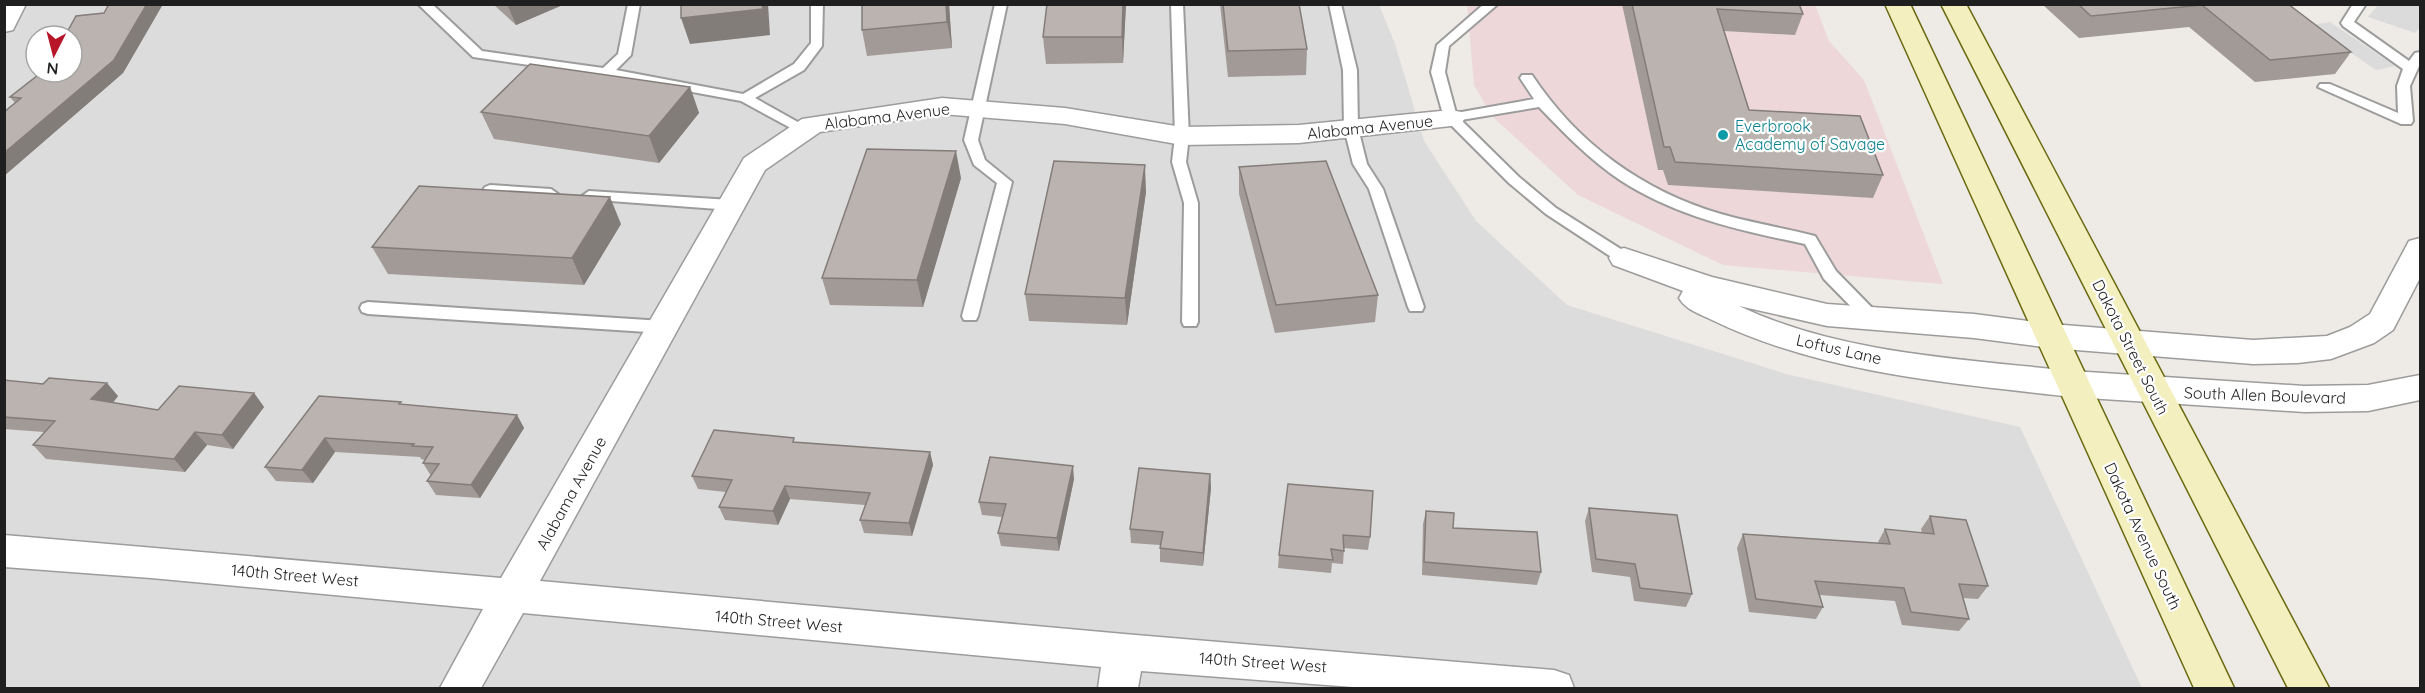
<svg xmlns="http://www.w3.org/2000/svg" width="2425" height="693" font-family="Quicksand,sans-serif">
<rect width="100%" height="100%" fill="#eeeae6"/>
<path fill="#dcdcdc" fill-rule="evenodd" d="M4,5H1379L1395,44L1424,141L1476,221L1567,305L1786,374L2020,427L2142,688H5ZM36,36H72V72H36Z"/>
<path fill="#edd7d9" d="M1467,5H1815L1829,41L1864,80L1943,284L1723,265L1578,195L1492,116L1474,85Z"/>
<path fill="#dbdbdb" d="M2379,4L2420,5V27L2415,33L2368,17Z
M2330,22L2395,66L2376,70L2311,25Z"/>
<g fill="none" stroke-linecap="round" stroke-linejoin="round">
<g stroke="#9c9c9c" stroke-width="4">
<path id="service" d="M418,4H432L482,51L603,68L618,54L628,4H640L631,55L616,70L743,94L794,64L811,43V4H823L822,46L804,70L755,98L812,130L810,133H800L741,101L606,76L473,57Z
M995,4H1007L978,140L985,160L1012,182L978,316L976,320H964L962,316L997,183L974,165L964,140Z
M1171,4H1183L1189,136L1186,162L1198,203V322L1196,326H1184L1182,322L1184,203L1172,162L1175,136Z
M1329,4H1341L1357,70L1358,128L1367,164L1383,189L1424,307L1422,311H1410L1408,307L1369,189L1353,164L1344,128L1343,70Z
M1484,4H1498L1449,46L1445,72L1456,113L1534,99L1520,78L1522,75H1532C1577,143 1642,191 1721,214C1752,223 1784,228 1815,236L1836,271L1879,315L1881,319L1879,323H1867L1824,279L1805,244C1741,231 1675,216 1620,180C1590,160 1564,133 1539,107L1461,120L1519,177L1556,208L1635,258L1638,262L1630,267L1625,266L1546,214L1509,183L1444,118L1431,72L1437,45Z
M2353,4H2366L2354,22L2409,61L2415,53L2420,52V64L2410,86L2413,121L2411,124H2401L2318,87L2320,84H2330L2398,113L2397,86L2403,69L2343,26L2341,23Z
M490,185L551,189L558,194L551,199L485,193L483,190L485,187Z
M589,191L731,200L738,205L731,210L584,199L582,196Z
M368,302L663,321L669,323L671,327L669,331L663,333L368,314L362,312L360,308L362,304Z"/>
</g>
<g stroke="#9c9c9c" stroke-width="3">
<path id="minor" d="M4,4H26L13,30L4,32Z
M942,98L1065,108L1182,127L1299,125L1451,110L1461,112L1465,118L1461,124L1451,126L1299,143L1182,145L1065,124L942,114L820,132L765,170L540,581L1124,634L1554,670L1569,675L1574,688H1366L1141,671L1138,688H1098L1101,667L523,613L481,688H440L483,609L151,578L4,567V535L501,578L744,158L802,119Z
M1624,248L1712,277L1827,304L1974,314L2051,324L2063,328L2067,336L2063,344L2051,348L1974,338L1827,326L1739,306C1841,354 1961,359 2072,371L2084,375L2089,384L2084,393L2072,397C1951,383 1823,374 1712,320C1700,314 1686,310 1679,298L1683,291L1613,265L1609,258L1613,251Z"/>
</g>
<g stroke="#9c9c9c" stroke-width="3">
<path id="tertiary" d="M2420,238V278L2393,330L2374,343L2331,359L2298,363L2253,364L2051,348L2039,344L2035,336L2039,328L2051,324L2253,340L2327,336L2350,327L2370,314L2409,241Z
M2072,371L2304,386L2368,385L2420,375V400L2368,411L2304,412L2072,397L2060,393L2055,384L2060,375Z"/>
</g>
<g stroke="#6a6a11" stroke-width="3">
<path id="secondary" d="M1885,4H1910L2234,688H2194Z
M1941,4H1966L2329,688H2288Z"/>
</g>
<use href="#service" fill="#fff" fill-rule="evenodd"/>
<use href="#minor" fill="#fff" fill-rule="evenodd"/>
<use href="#tertiary" fill="#fff" fill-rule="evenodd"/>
<use href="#secondary" fill="#f3efbf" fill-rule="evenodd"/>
</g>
<path fill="#a19a96" d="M109,4H163L123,73L4,176V112L15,103L10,97L42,72L104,13Z
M493,4H565L516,25Z
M862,4H949L952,48L867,56L862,30Z
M1126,4L1123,63L1046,64L1043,37Z
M1220,4H1299L1307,49L1306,75L1228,77Z
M1622,4H1799L1803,14L1795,35L1724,31L1749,110L1883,175L1873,198L1668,185L1663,170H1658Z
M2042,4H2288L2351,52L2335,74L2255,82L2189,27L2079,38Z
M690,87L699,113L659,163L494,139L481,112Z
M1239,167L1378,295L1375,322L1275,333L1239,194Z
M961,178L923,307L830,305L822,278Z
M1146,192L1127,325L1029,321L1025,294Z
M621,224L584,285L388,274L372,247Z
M4,380L118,396L113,403L158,410L254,393L264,407L233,449L207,445L185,472L46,459L33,445L44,432L4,429Z
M319,396L517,415L524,428L480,498L436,495L427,481L431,476L423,463L425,460L421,459L420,457L335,452L313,483L276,481L265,467Z
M796,442L930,452L933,465L912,536L864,533L860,520L865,505L790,499L778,525L725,520L719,507L726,492L698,489L692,476Z
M1210,474L1211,488L1203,566L1160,562V545L1131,543L1130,529Z
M1074,479L1059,551L1001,546L998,533L1002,517L982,515L979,502Z
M1288,484L1370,537L1368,550L1344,548L1343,564L1332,563L1331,573L1278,568L1279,555Z
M1589,508L1692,594L1686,607L1634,601L1630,577L1592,572L1585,521Z
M1426,511L1453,528L1541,572L1537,585L1422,575L1423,524Z
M1930,516L1988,586L1978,599L1963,598L1969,619L1959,631L1902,625L1895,601L1820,595L1823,607L1816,619L1749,612L1737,548L1743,534L1878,543V542L1885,529L1922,533L1921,529Z"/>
<path fill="#837d7a" d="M147,4H163L123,73L4,176V153Z
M507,4H565L516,25Z
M762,4H768L770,35L690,44L681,18Z
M946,4H949L952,48L947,22Z
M1123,4H1126L1123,63L1122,37Z
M690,87L699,113L659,163L649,136Z
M956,151L961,178L923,307L917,280Z
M1145,165L1146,192L1127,325L1125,298Z
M610,197L621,224L584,285L572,258Z
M107,383L118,396L104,413L91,399Z
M254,393L264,407L233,449L222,435Z
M517,415L524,428L480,498L471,485Z
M195,432L207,445L185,472L174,459Z
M325,438L335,452L313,483L302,470Z
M930,452L933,465L912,536L909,523Z
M1073,466L1074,479L1059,551L1057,538Z
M1210,474L1211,488L1203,566V553Z
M785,486L790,499L778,525L773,511Z"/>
<path fill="#bbb3af" stroke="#837d7a" stroke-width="1.5" d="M109,4H147L114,60L4,153V112L21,98L10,97L42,72H72V36H65L76,16L104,13Z
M681,4H762L763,9L681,18Z
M862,4H946L947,22L862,30Z
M1047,4H1123L1122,37H1043Z
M1223,4H1299L1307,49L1228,51Z
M1632,4H1799L1803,14L1717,9L1749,110L1860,116L1883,175L1675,162L1670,147H1664Z
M2078,4H2288L2351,52L2270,60L2202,5L2091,16Z
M530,64L690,87L649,136L481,112Z
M867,149L956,151L917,280L822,278Z
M1054,161L1145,165L1125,298L1025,294Z
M1326,161L1378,295L1276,305L1239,167Z
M419,186L610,197L572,258L372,247Z
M49,378L107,383L91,399L158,410L179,386L254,393L222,435L195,432L174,459L33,445L55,421L4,417V380L43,384Z
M319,396L401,402L399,404L517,415L471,485L427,481L439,464L423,463L433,447L412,446L414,444L325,438L302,470L265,467Z
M714,430L794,438L793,442L930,452L909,523L860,520L870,493L785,486L773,511L719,507L732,480L692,476Z
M990,457L1073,466L1057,538L998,533L1006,504L979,502Z
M1139,468L1210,474L1203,553L1160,548L1163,532L1130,529Z
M1288,484L1373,491L1370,537L1343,535L1344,551L1331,549L1333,560L1279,555Z
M1589,508L1677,515L1692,594L1640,588L1635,564L1596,559Z
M1426,511L1454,513L1453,528L1537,532L1541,572L1424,562Z
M1930,516L1966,520L1988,586L1959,584L1969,619L1911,612L1904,588L1815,581L1823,607L1756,599L1743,534L1890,544L1885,529L1934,534Z"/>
<circle fill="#0f9aa8" stroke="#fff" stroke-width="2" cx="1723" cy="135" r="6"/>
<g text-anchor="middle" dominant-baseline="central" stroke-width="4.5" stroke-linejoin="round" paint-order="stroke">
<g font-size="16" fill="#1f1f1f" stroke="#fff">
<text transform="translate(887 116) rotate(-7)">Alabama Avenue</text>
<text transform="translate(1370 127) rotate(-6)">Alabama Avenue</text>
<text transform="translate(2131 347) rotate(63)">Dakota Street South</text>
<text transform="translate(1839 349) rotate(13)">Loftus Lane</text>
<text transform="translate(2265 395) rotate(2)">South Allen Boulevard</text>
<text transform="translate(571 493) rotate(-61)">Alabama Avenue</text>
<text transform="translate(2143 536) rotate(65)">Dakota Avenue South</text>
<text transform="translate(295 575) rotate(5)">140th Street West</text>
<text transform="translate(779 621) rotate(5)">140th Street West</text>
<text transform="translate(1263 662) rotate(4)">140th Street West</text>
</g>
<g font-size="16" fill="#0d838f" stroke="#fff" text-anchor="start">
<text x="1735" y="126">Everbrook<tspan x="1735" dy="18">Academy of Savage</tspan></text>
</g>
</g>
<rect width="2425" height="693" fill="none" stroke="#1f1f1f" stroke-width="12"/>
<g transform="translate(54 54) rotate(186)"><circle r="28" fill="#ffffff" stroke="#a5a5a5" stroke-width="1.5"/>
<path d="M0-4.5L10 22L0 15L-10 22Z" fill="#b71628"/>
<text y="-9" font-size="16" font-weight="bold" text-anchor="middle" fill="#1f1f1f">N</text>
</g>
</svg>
